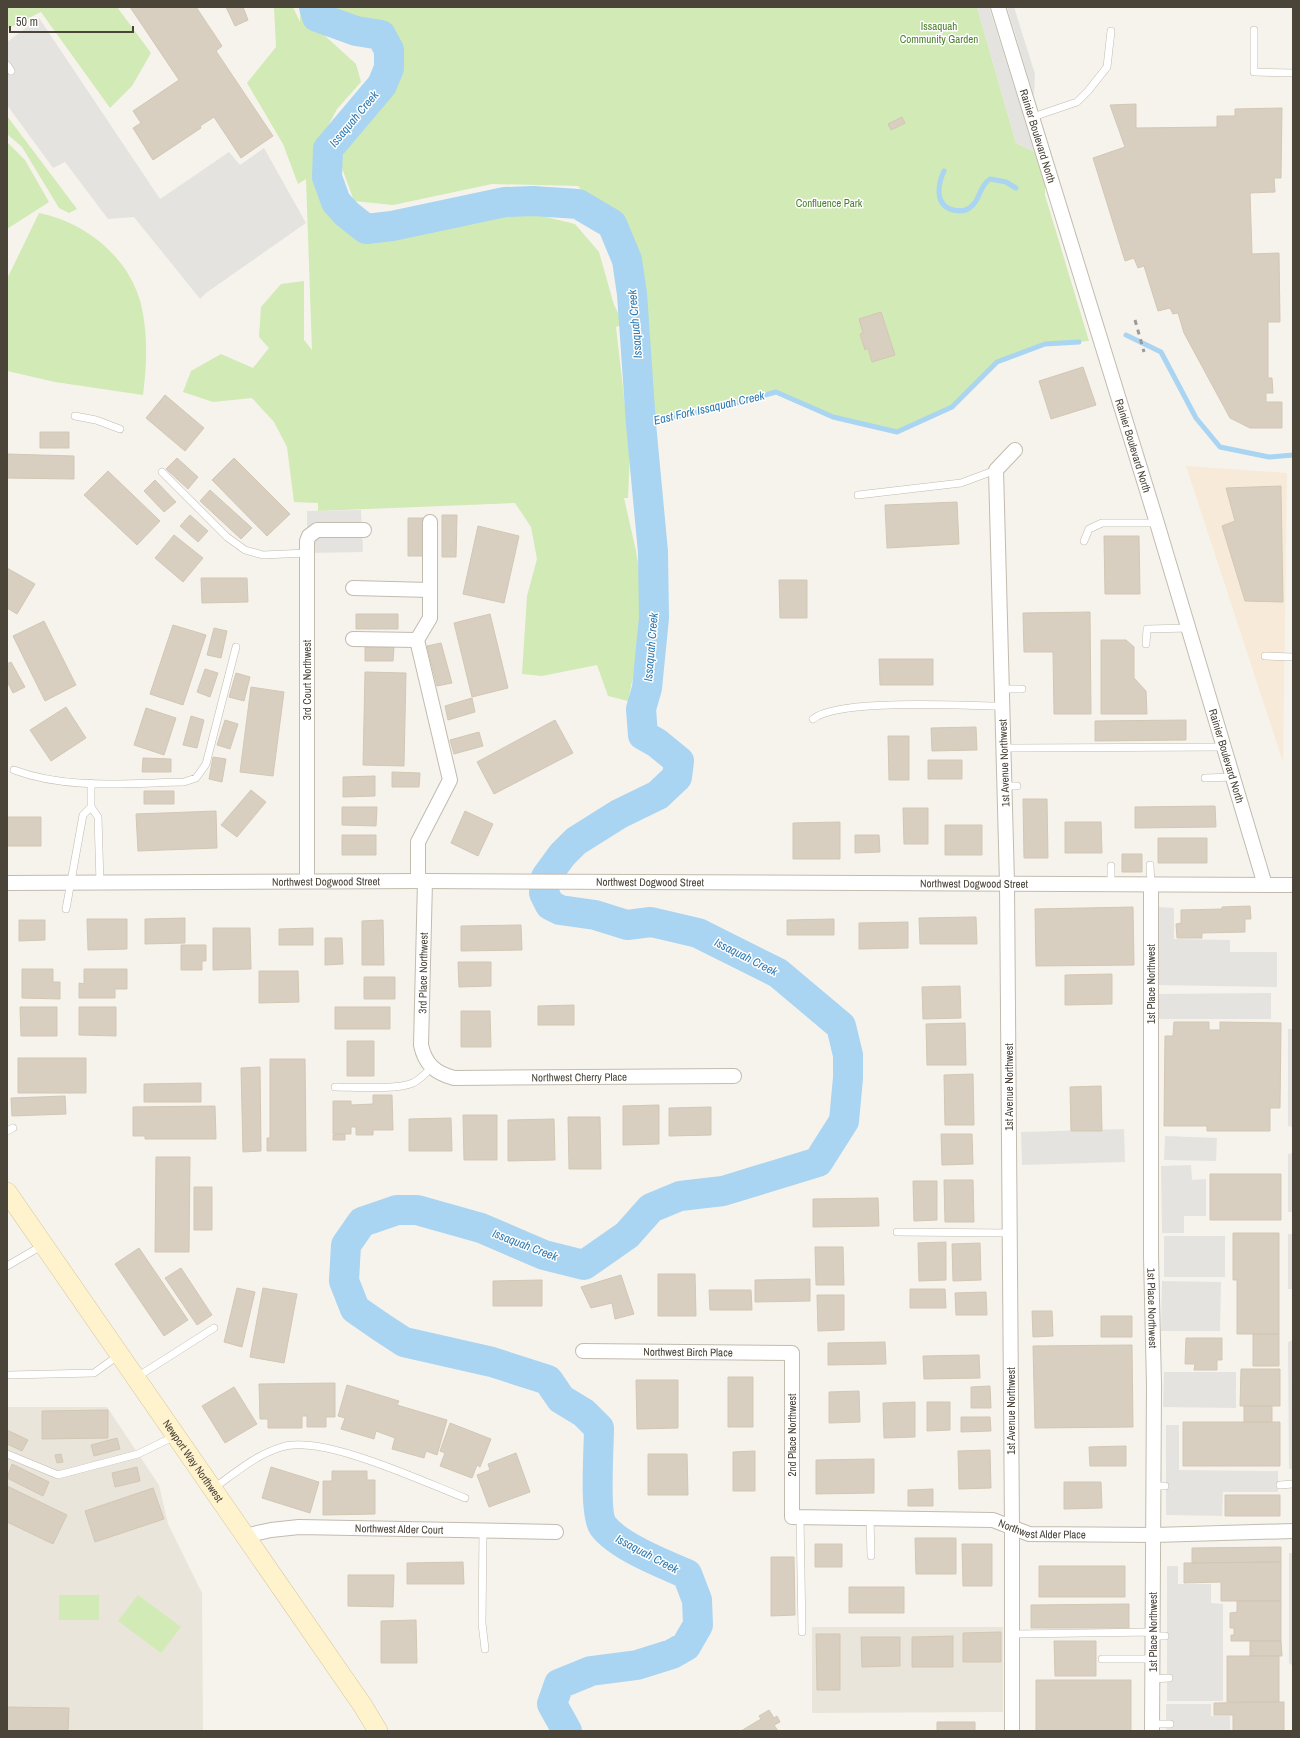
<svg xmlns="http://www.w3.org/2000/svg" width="1300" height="1738" font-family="'Archivo Narrow',sans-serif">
<rect width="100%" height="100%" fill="#f6f3ec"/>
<path fill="#eae5da" d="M7,1407H107L159,1485L168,1524L202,1593L203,1731H7Z
M812,1627H1003V1712L812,1713Z"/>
<path fill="#f7ead8" d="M1186,466L1287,473L1283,762Z"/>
<path fill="#d2eab5" d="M7,7H117L151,53L132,86L110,108L41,12L7,29Z
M274,7H293L300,22V7H308L313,25L356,64L361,82L337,109L318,145L323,197L343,223L373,239L467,219L530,213L575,224L599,252L614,305L624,324L616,327L630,450L628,498H624L636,551L644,599L639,648L628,701L608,696L597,665L542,676L522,674L527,596L537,559L531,527L515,503L318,511V503L294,502L287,447L274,422L252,398L213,402L183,392L191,371L221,354L253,368L269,348L259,337L261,307L281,284L304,281V340L312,350L306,179L298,184L283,144L247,83L276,47Z
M328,7H977L1016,143L1035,152L1045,180V195L1089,341L1045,344L997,362L952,407L897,432L833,417L776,392L714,409L641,424L632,294L627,260L612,224L578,186L492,184L393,205L354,201L339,160L362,128L391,96L402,67L395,29L330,11Z
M7,116L77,209L69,213L59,208L22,147L7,134Z
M7,142L25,160L49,202L7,229Z
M39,213C85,222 129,257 141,304C148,334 147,364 143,395L55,382L7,371V279Z
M59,1595H99V1620H59Z
M138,1595L181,1627L161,1653L118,1621Z"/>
<path fill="#e5e3e0" d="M977,7H989L1035,152L1016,143Z
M1007,7H1014L1035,74L1034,96Z
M39,18L160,199L229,152L240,165L264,148L306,223L206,293L200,299L134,217L108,219L65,162L53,168L7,105V42Z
M361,510L363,552L307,553V511Z
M1159,907L1174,908V939L1230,940V952H1277V987L1158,985Z
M1271,993V1019H1158V994Z
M1288,1029H1293V1127L1288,1126Z
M1124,1129L1125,1162L1022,1165L1021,1132Z
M1165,1136L1217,1138L1216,1161L1164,1160Z
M1293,1153V1212H1288V1154Z
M1191,1165L1192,1180L1206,1179V1216H1184V1233H1162L1161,1166Z
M1288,1234H1293V1289H1288Z
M1164,1236H1225V1277H1164Z
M1162,1281L1221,1282L1220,1331H1161Z
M1293,1340V1469H1289L1288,1342Z
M1164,1372H1236V1408L1163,1407Z
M1166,1425H1179V1470L1278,1471V1492H1223L1222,1516L1166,1515Z
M1289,1553H1293V1666L1289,1663Z
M1167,1566H1178V1584H1211V1603L1223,1604V1701H1167Z
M1166,1704H1211V1716H1230V1731H1166Z"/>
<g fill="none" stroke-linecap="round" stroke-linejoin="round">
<path stroke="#a9d4f2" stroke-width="5" d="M944,171C938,184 934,205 953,210C958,211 963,212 968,209C981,201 978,187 990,179L1006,182L1016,188
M1126,335L1161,352L1196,418L1220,447L1269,457L1293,455
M641,424L714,409L776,392L833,417L897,432L952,407L997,362L1045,344L1079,342"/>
<path stroke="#a9d4f2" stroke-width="30" d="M314,7L317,17L356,31L381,35L389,50V68L382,85L328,149L327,177L336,202L347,214L366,229L392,226L505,202L533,201L578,204L612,224L627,260L632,294L641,424L653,552L654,618L647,688L641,709L643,735L657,743L679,761L677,777L658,795L619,814L576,841L562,855L546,877L544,893L550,905L560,910L595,915L627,925L651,922L698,933L778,973L841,1026L848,1055V1078L844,1121L818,1162L723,1191L680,1196L651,1208L627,1235L584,1265L544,1255L481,1228L417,1210H397L362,1222L346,1245L344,1281L355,1309L381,1327L404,1342L492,1362L548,1380L561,1399L584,1413L599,1428C599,1447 594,1513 603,1526C618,1546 663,1564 687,1574L697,1600L698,1625L686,1646L672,1654L637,1665L591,1671L559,1684L552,1704L567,1731"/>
</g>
<path fill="#d8cfc1" stroke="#d3c7b4" d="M130,7H196L222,46L216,51L273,136L241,158L214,117L200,126L201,128L153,160L133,128L141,123L133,111L179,80Z
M226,7H243L248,20L235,26Z
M1136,104V128L1217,127V116H1235V109L1282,108L1281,178H1274L1275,192L1250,193L1252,254L1279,253L1280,322H1268V378H1272L1273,393H1266V402H1282V428H1250L1230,418L1184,333L1178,313L1173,314L1170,308L1158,311L1144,266L1138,268L1134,258L1125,261L1093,158L1125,147L1110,105Z
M902,117L905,123L891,130L888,124Z
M881,312L895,355L872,362L868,348L865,350L860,334L863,333L859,319Z
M1083,367L1096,405L1051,419L1039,381Z
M165,395L204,428L185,451L146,418Z
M40,432H69V448H40Z
M7,454L74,456V479L7,478Z
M177,458L198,477L188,489L166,469Z
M234,458L290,514L267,536L212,480Z
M108,471L160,521L137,545L84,495Z
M155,480L176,502L164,512L144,491Z
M1281,486L1283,602L1245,601L1222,526L1235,521L1226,488Z
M210,490L252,528L241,539L200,501Z
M957,502L959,544L887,548L885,505Z
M190,515L208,531L198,542L180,526Z
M442,515H457L456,557H442Z
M408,518H424L423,556H408Z
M478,526L519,536L504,603L463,594Z
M174,535L203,558L183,582L155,558Z
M1104,536H1139L1140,594H1105Z
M7,568L35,584L17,614L7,608Z
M201,578H247L248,602L202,603Z
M779,580H807V618H780Z
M1090,612L1091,714H1054L1053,652H1024L1023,613Z
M356,614H398V629H356Z
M490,614L508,688L472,697L454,623Z
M44,621L76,685L45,701L13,636Z
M173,625L206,635L183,705L150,694Z
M214,628L227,631L221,658L207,655Z
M1101,640H1126L1134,647V678L1146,691L1147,714H1101Z
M441,643L452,683L437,686L427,646Z
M365,647H394L393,661H365Z
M879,659H933V685H880Z
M11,662L25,687L13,693L7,681V664Z
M205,669L218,673L210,697L197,692Z
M365,672L406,673L404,766L363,765Z
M236,673L250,677L244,701L229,697Z
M251,687L284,692L273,776L240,772Z
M472,698L475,712L448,720L445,706Z
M66,707L86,738L51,761L30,730Z
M146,708L176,718L164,755L134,745Z
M191,716L204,720L197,748L183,745Z
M225,720L238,724L230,749L217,745Z
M555,720L573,753L494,794L477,762Z
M1186,720V740L1095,741V721Z
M976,727L977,750L932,751L931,728Z
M479,732L483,746L454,754L450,740Z
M888,736H909V780H889Z
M213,757L226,759L222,782L209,779Z
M143,758L171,759V772H142Z
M928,760H962V779H928Z
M392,772L420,773L419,787H392Z
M375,776V796L343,797V777Z
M251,790L266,802L237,837L221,825Z
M144,791H174V804H144Z
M1023,799H1047L1048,858H1024Z
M1215,806L1216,827L1135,828V807Z
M342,807H377L376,826L342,825Z
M903,808H928V844H904Z
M216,811L217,848L138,851L136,814Z
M465,811L493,824L478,856L451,843Z
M7,817H41V846H7Z
M840,822V859H793V823Z
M1065,822H1101L1102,853H1065Z
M945,825H982V855H945Z
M342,835H376V855H342Z
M855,835H879L880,852L855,853Z
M1158,838H1207V863H1158Z
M1122,854H1142V872H1122Z
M1250,906L1251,919H1245V932L1202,933V938H1177L1176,924L1181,923V910L1222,909V907Z
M1133,907L1134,965L1036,966L1035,909Z
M976,917L977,944H920L919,918Z
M185,918V943L145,944V919Z
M87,919H127V949L88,950Z
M834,919V935H787V920Z
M19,920H45V940L19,941Z
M383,920L384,965H362V921Z
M908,922V948L859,949V923Z
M521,925L522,950L461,951V926Z
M213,928H250L251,969L213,970Z
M313,928V945H279V929Z
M325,938H342L343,964L325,965Z
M181,945H206V961H202V970H181Z
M458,962H491V986L459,987Z
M22,969H53V982H60V999L22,998Z
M84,969H127V989H115V998H79V983L84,984Z
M259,971H298L299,1002L259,1003Z
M1112,974V1004L1065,1005V975Z
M364,977H395V999H364Z
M960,986L961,1018L923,1019L922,987Z
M574,1005V1025H538V1006Z
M20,1007H57V1036H21Z
M79,1007H116V1036L79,1035Z
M335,1007H390V1029H335Z
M461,1011H490L491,1047H461Z
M1174,1022H1209V1030H1220V1022L1281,1023L1280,1108H1270V1131H1207V1126H1164L1165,1036H1173Z
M965,1023L966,1065H927L926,1024Z
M347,1041H374V1076H347Z
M18,1058H86V1093H18Z
M270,1059H305L306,1151H267V1138H270Z
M260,1067L261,1151L243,1152L241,1068Z
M973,1074L974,1125H945L944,1075Z
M201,1083V1102H144V1084Z
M1101,1086L1102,1131H1071L1070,1087Z
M373,1095H392L393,1130H373V1135H356V1127H351V1134H333V1101H351V1105L373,1104Z
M65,1096L66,1114L12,1116L11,1098Z
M659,1105V1144L623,1145V1106Z
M215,1106L216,1139H145V1136H133V1107Z
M711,1107V1135L669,1136V1108Z
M463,1115H497V1160H464Z
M568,1117H600L601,1169H569Z
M451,1118L452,1151H409V1119Z
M554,1119L555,1160L508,1161V1120Z
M345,1134V1140H333V1135Z
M941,1134H972L973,1164L942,1165Z
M156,1157H190L189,1252H155Z
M1210,1174H1281V1220H1210Z
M944,1180H973L974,1222H945Z
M913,1181H937V1220L914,1221Z
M194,1187H212V1230H194Z
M878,1198L879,1226L813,1227V1199Z
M1233,1233H1279V1334H1237V1280H1233Z
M946,1242V1280L919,1281L918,1243Z
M980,1243L981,1280L953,1281L952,1244Z
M815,1247H843L844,1285H816Z
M139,1248L188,1320L164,1336L115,1264Z
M181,1268L212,1315L197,1325L165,1278Z
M658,1274H695L696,1316H658Z
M621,1275L634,1314L615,1319L612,1303L591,1308L581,1287Z
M810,1279V1301L755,1302V1280Z
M542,1280V1306H493V1281Z
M237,1288L255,1292L242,1347L224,1342Z
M263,1288L297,1294L284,1363L250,1357Z
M910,1289H945L946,1308H910Z
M709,1290H751L752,1310H710Z
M986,1292L987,1315H956L955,1293Z
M817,1295H844V1330L818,1331Z
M1032,1311H1052L1053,1336L1033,1337Z
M1101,1316H1132V1337H1101Z
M1253,1334H1279V1366H1253Z
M1186,1338H1222V1360H1217V1370H1194L1195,1364H1185Z
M885,1342L886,1364L828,1365V1343Z
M1132,1345L1133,1427L1035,1428L1033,1346Z
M979,1355L980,1378L924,1379L923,1356Z
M1241,1369H1280V1406H1240Z
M728,1377H753V1427H728Z
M636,1380H678V1428L637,1429Z
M335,1383V1417H326V1427H307V1416H302V1428H268V1419H260L259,1384Z
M347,1385L399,1401L397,1405L447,1420L437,1455L426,1451L424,1458L392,1449L395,1438L376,1431L374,1439L341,1429L345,1418L338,1416Z
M990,1386L991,1408H971V1387Z
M234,1387L257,1424L225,1443L202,1406Z
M859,1391L860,1422L829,1423V1392Z
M915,1402V1437L884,1438L883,1403Z
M927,1402H950V1430L927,1431Z
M1244,1406H1272V1422H1244Z
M108,1410V1438L42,1439V1411Z
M961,1417H990L991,1431L961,1432Z
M1183,1422H1280V1466H1183Z
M450,1423L491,1439L480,1467L477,1465L472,1478L440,1466L445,1453L440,1451Z
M7,1430L28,1440L22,1451L7,1444Z
M117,1438L120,1449L94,1456L91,1445Z
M1126,1446V1466H1090L1089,1447Z
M990,1450L991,1488L959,1489L958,1451Z
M755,1451V1491H733V1452Z
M516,1453L530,1492L489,1507L477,1475L490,1470L488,1464Z
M61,1454L63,1462L57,1463L55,1455Z
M648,1454H687L688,1495H648Z
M874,1459V1493L816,1494V1460Z
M12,1464L49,1482L43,1496L7,1478Z
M137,1467L140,1481L115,1487L112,1473Z
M271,1467L319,1482L310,1513L262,1498Z
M332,1471H367V1480H375V1514L323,1515V1481H332Z
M1064,1482H1101L1102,1508L1064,1509Z
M7,1486L67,1515L53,1544L7,1522Z
M153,1488L164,1519L95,1542L85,1511Z
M933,1489V1506H908V1490Z
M1225,1495H1280V1516H1225Z
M915,1538H956V1574H916Z
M815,1544H842V1567H815Z
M962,1544H992V1586H963Z
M1281,1547V1562L1192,1563V1548Z
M771,1557H794L795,1615L771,1616Z
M463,1562L464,1584H407V1563Z
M1281,1562V1601H1221V1582L1184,1583V1563Z
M1039,1566H1125V1597H1039Z
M348,1575H394L393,1607L348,1606Z
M849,1587H904V1613H849Z
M1237,1601H1281V1641H1231V1635H1234V1628H1230V1613L1237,1612Z
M1129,1604V1628H1031V1605Z
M416,1620L417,1663H381V1621Z
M1001,1632V1662H963V1633Z
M816,1634H840V1690H817Z
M953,1636V1667H912V1637Z
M861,1637H900V1666L862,1667Z
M1054,1641H1096V1676H1055Z
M1250,1641H1281L1282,1656H1250Z
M1227,1656H1279V1702H1227Z
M1036,1680H1131V1731H1036Z
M1284,1702V1731H1233V1715H1214V1703Z
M7,1707L69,1708L68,1731H7Z
M769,1710L774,1718L777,1716L780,1722L774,1725L778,1731H741L761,1719L759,1716Z
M937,1722H975V1731H937Z"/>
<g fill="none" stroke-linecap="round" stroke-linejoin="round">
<g stroke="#c2bbae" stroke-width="8">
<path id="lane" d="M1254,30V72L1293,73
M7,65L11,71
M1033,117L1077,102L1088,91L1107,67L1111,31
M75,416L96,420L120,429
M162,472L227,537L245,550L263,555L307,553
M858,495L961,483L996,470
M1084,541L1089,529L1102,523H1157
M1146,644L1147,629L1189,628
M1265,656L1293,657
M1002,689H1022
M813,719C838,698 964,706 1002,706
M1003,748L1224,747
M14,770C67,790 129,783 184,782L196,778L206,764L236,647
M1205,778L1233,777
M91,783V807L98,817L100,883
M1004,786H1017
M1150,865L1151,884
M1111,866V884
M66,909L83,815L91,807
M335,1087C354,1087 397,1090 413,1083C421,1079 426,1073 432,1067
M7,1131L13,1128
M897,1232L1010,1233
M7,1266L43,1245
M9,1375L94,1373L119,1355
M137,1377L214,1328
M7,1454L58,1475L138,1454L175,1436
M1280,1485L1293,1484
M1154,1486H1165
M214,1488C235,1473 257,1454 282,1447C322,1434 424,1482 465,1498
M800,1517L802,1632
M870,1518L871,1556
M483,1531L482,1623L485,1649
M1012,1634L1153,1632
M1153,1636H1165
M1102,1659H1153
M1153,1679L1169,1678
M1152,1724H1170"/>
</g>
<g stroke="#c2bbae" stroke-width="16">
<g id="street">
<path id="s1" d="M998,7L1157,523L1265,885"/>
<path d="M353,588L430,590"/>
<path d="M353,639L417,640"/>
<path d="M307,881V541L309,536L317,530H364"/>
<path d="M418,881V842L450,780L417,640L430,618V522"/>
<path id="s2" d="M425,881L421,1045C425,1064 435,1073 454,1078L734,1076"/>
<path id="s3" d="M7,883L425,881L1293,885"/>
<path id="s4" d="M1151,884V1256L1154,1385L1152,1731"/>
<path id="s5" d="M583,1351L792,1353V1517L993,1520L1029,1534L1154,1535L1293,1531"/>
<path id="s6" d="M244,1536L271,1530L299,1527L556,1532"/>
<path d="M1012,1731V1527L1007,883L996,470L1015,450"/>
</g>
</g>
<g stroke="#d6c79b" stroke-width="20">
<g id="secondary">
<path id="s7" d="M7,1192L363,1706L378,1731"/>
</g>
</g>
<use href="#lane" stroke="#fff" stroke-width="7"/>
<use href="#street" stroke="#fff" stroke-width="14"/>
<use href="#secondary" stroke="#fff3cd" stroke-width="19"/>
<path stroke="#9a9a9a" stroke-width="3" stroke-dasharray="5 5" stroke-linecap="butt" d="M1135,320L1144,352"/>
</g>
<g text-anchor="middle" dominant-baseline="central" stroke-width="3" stroke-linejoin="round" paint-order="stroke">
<g font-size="11" fill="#4a7f2a" stroke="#fff">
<text x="939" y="26">Issaquah<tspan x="939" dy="13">Community Garden</tspan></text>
<text x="829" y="203">Confluence Park</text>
</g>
<g font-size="11" fill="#4b4439" stroke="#fff">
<text stroke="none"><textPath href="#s1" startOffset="135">Rainier Boulevard North</textPath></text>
<text stroke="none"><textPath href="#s1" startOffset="459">Rainier Boulevard North</textPath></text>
<text transform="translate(307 680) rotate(-90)">3rd Court Northwest</text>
<text stroke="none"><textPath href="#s1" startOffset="783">Rainier Boulevard North</textPath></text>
<text transform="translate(1004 763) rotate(-92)">1st Avenue Northwest</text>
<text stroke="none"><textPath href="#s3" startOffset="319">Northwest Dogwood Street</textPath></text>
<text stroke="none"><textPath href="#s3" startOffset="643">Northwest Dogwood Street</textPath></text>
<text stroke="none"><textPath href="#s3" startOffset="967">Northwest Dogwood Street</textPath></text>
<text transform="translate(423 973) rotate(-89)">3rd Place Northwest</text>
<text transform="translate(1151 984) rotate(-90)">1st Place Northwest</text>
<text stroke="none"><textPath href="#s2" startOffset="339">Northwest Cherry Place</textPath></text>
<text transform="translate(1009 1087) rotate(-90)">1st Avenue Northwest</text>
<text stroke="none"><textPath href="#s4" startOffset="424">1st Place Northwest</textPath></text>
<text stroke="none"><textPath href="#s5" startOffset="105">Northwest Birch Place</textPath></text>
<text transform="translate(1011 1411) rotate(-90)">1st Avenue Northwest</text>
<text transform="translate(792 1435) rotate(-90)">2nd Place Northwest</text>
<text stroke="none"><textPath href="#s7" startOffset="327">Newport Way Northwest</textPath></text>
<text stroke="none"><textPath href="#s5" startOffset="625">Northwest Alder Place</textPath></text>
<text stroke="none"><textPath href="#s6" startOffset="156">Northwest Alder Court</textPath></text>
<text transform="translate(1153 1632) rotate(-90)">1st Place Northwest</text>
</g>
<g font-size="12" font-style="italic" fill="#2e7ab2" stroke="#fff">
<text transform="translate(354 119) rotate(-50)">Issaquah Creek</text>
<text transform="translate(635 324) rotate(-95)">Issaquah Creek</text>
<text transform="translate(709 408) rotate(-13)">East Fork Issaquah Creek</text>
<text transform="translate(651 647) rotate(-85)">Issaquah Creek</text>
<text transform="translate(746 957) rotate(27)">Issaquah Creek</text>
<text transform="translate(525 1245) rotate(21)">Issaquah Creek</text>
<text transform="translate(647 1554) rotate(28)">Issaquah Creek</text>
</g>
</g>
<rect width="1300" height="1738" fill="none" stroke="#4b4439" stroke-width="16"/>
<path d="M10 26v6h123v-6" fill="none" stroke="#4b4439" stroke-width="2"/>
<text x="16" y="26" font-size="12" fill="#4b4439" stroke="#ffffff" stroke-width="3" paint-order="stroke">50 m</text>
</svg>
